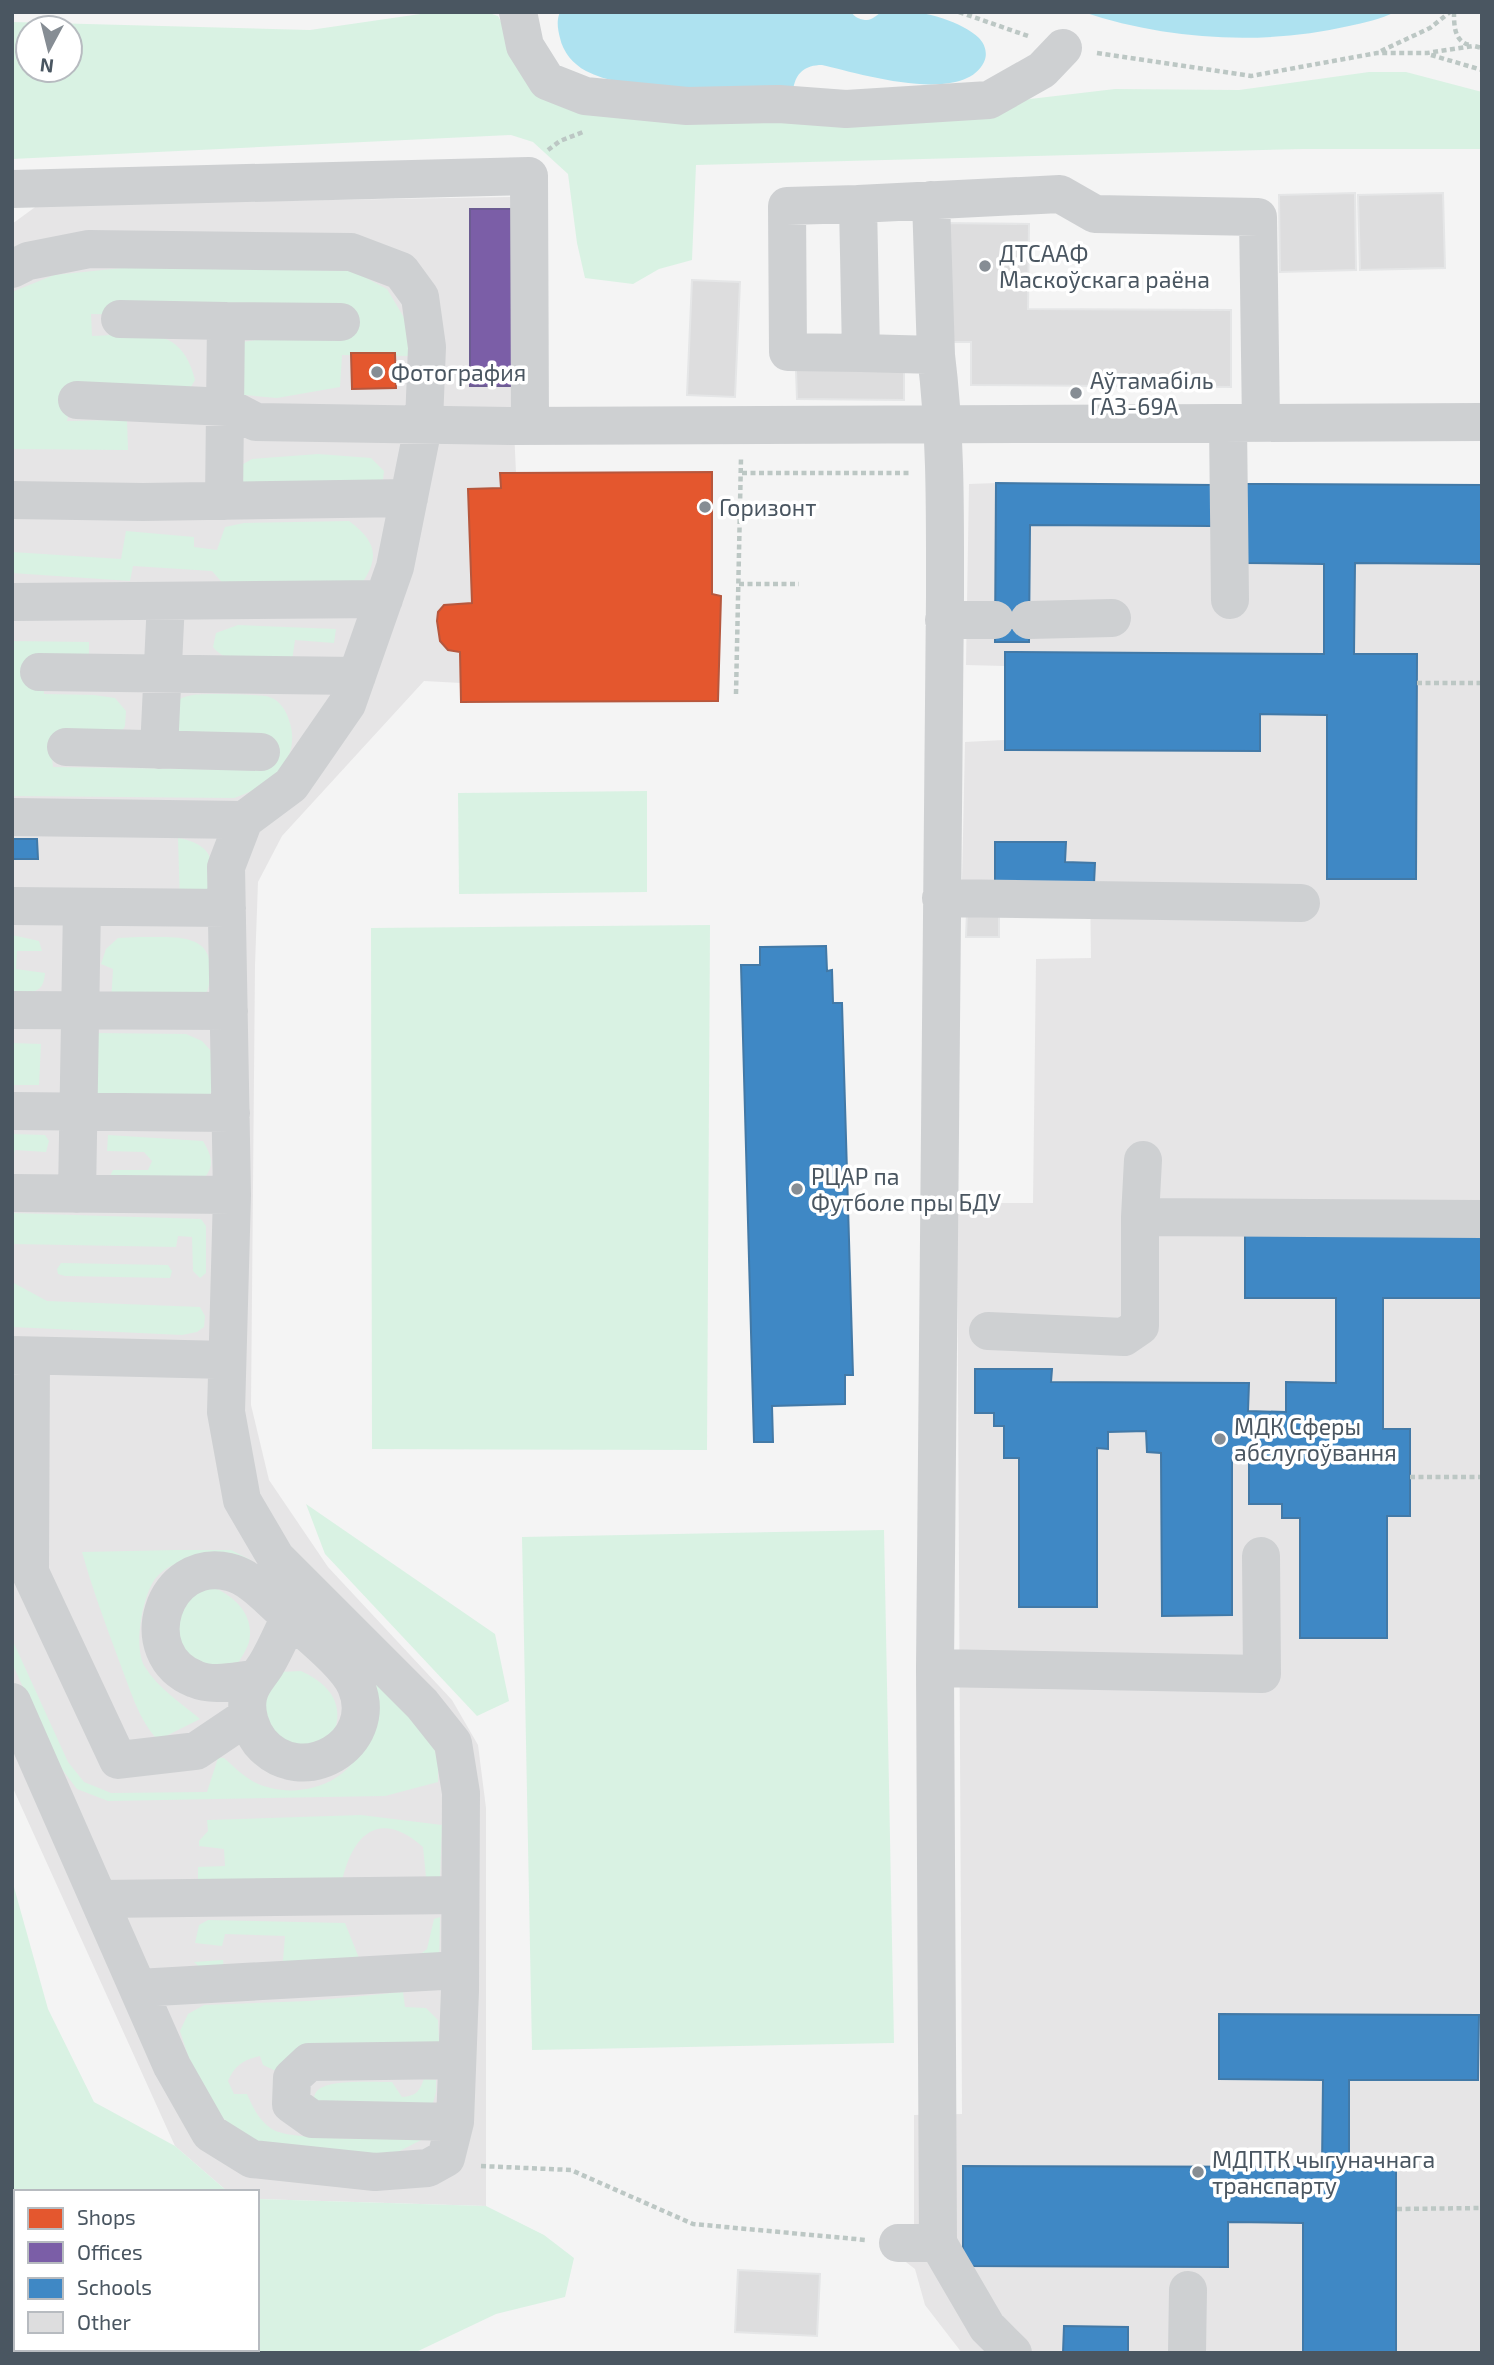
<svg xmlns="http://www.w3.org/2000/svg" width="1494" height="2365" font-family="'Exo 2',sans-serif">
<rect width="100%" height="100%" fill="#f4f4f4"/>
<path fill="#e6e5e6" d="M511,197V209L470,210V386H512L516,473H500L501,488L468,489L472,603L444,605L438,612L437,621L440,641L448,649L460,652L461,683L424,681L282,836L258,882L255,965L251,1405L269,1480L328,1567L452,1700L478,1745L486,1808V2206L257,2199V2192H228L175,2146L12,1786V224L38,205Z
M996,483L1482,485V2353H962L925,2305L915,2269L898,2256L914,2228V2115L962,2114L957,1203H1033L1036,959L1091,958L1090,884L962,882L965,742L1004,740L1005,666L966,665L969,484Z"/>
<path fill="#d9f2e3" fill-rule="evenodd" d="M434,12H486L498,16L515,47L528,79L988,108L1030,99L1115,89L1239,90L1369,72H1406L1482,92V149H1303L696,165L692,260L659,269L633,284L585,278L577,243L568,174L533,142L511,135L12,159V22L310,30ZM28,28H70V70H28Z
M142,266L353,271L387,289L406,321L410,356L342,355L340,387L277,398L233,394L242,342L283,336L325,318L91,314L92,336C139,335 181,322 195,380L183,400L70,406L67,421L127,420L128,450L12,449V292L54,275Z
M318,454L371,458L384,471L382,488L231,491L238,467L252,459Z
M349,521C382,545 378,563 355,593L234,596L212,571L133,566L130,581L12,573V552L121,559L126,531L194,537V547L217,550L225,527L244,523Z
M238,625L336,629L334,643L295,640L292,661C268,661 229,668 213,647L216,633Z
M12,641L89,642V676L43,675L44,694L94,695L115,698L126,711L125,726L116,741L51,749L53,767L250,770L181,746L173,702C179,699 186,696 193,695C202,693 260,694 269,697C280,700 286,711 289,720C303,761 268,787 234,798L12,796Z
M647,791V892L459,894L458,793Z
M178,838C213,844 218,863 206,895L180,904Z
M710,925L707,1450L372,1449L371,928Z
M12,935L39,941L42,951H17L16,969L45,973C43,996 31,992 12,991Z
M138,937C164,938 210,930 210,967C209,985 211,989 199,1003H111L113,969L101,964L106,949L118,938Z
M95,1033L186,1034L202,1041L212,1052V1091L205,1102H86Z
M12,1043L41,1044L39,1085H12Z
M12,1134L45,1135L49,1141L46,1152L15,1150L12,1159Z
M108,1135L203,1141C215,1161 214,1169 197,1186L109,1178L113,1170H148L152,1161L144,1152L107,1151Z
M12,1213L201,1219L206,1226V1273L200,1278L193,1271L192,1237L178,1236L176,1247L12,1244Z
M61,1263L168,1265L172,1271L170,1278L65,1276L58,1274L57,1269Z
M12,1282L47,1301L200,1307L205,1316L204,1327L197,1332L182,1335L12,1327Z
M306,1504L495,1634L509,1701L477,1716L325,1554Z
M884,1530L894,2043L532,2050L522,1537Z
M175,1550H231L249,1559L278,1589C262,1583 210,1558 197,1559C182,1560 165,1566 155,1579C142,1597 133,1649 145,1667C158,1688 182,1704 200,1719L158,1740C139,1720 131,1692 121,1666C107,1628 93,1591 82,1552Z
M213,1587C235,1597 255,1615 249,1642C247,1649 242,1656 239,1662L182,1670L168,1605Z
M313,1620L432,1740L438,1763V1782L385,1796L108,1801L77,1789L58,1764L12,1663V1639L68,1762L84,1782L111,1793L207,1792L218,1758H224C233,1766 243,1776 254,1782C284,1797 326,1792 350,1766C355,1760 360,1751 365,1744Z
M301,1671C323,1681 343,1698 336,1726C335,1732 329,1740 326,1746L269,1754L256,1689L280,1672Z
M361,1815L442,1825L439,1904L426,1877L423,1847C380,1809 353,1833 342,1881L198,1885V1867L225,1866L224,1849L199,1846V1841L208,1831L207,1820Z
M12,1880L48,2009L94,2102L175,2146L228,2192H16V2349H257V2199L486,2206L544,2235L574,2258L565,2297L496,2314L414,2353H12Z
M440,1917L439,1968L207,1974L194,1962L223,1960L224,1971L282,1972L285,1936L225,1934L222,1946L195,1943L199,1925L208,1920L345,1923L359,1958L411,1962L427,1949L434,1919Z
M403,1992L405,2007L426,2008L438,2020L440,2061L276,2071L263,2065L260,2056C243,2060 235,2065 228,2081L234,2094H247C253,2108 259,2120 272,2129C290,2142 397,2138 425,2138L390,2156L249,2140L217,2113L188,2056L180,2031L188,2014L204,2005L309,2001Z
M424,2079L436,2080V2092L433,2103L315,2106C314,2100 313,2094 318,2090C329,2079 375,2082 392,2082L402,2097C416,2096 419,2092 424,2079Z"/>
<path fill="#aee2f0" d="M560,12H851C855,17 858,19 865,20C873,21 876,14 883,12C909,6 959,19 979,38C985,44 988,54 984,62C963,106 857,73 822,65C805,65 795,73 793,91C739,89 632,95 586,71C573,64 563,52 560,38C558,30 556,21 560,12Z
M1083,12H1395C1381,19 1364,23 1349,26C1262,46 1167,40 1083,12Z"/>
<path fill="#e4572e" stroke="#b6573d" stroke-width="2" d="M351,353H395L396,388L352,389Z
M712,472V594L721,596L718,701L461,702L460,652L448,650L440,641L437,621L438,612L444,605L472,603L468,489L501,488L500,473Z"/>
<path fill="#7b5ea7" stroke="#6c5c92" stroke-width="2" d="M470,209H511L512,386H470Z"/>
<path fill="#3f88c5" stroke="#4279a7" stroke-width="2" d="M996,483L1212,485L1211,526L1030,525L1029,642H995Z
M1246,484L1482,485V564L1355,563L1354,654H1417L1416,879H1327V715L1260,714V751L1005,750V652L1324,654V564L1245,563Z
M12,839H37L38,859H12Z
M995,842H1066L1065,862L1095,863L1094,884L995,883Z
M826,946L827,971L832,970L833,1003H842L853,1375H845V1404L772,1406L773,1442H754L741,965H760V947Z
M1245,1232H1482V1298H1383V1429H1410V1516H1387V1638H1300V1518H1282V1504H1249V1460H1232V1615L1162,1616L1161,1453L1147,1452L1146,1431L1108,1432V1449L1097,1448V1607H1019V1458H1004V1426H994V1413H975V1369H1052L1051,1382L1249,1383L1248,1411L1286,1412V1382L1336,1383V1298H1245Z
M1219,2014L1479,2015L1478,2080H1349V2161L1396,2162V2353H1303V2223L1228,2222V2267L963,2266V2166L1322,2167L1323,2080L1219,2079Z
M1064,2326L1128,2327V2353H1063Z"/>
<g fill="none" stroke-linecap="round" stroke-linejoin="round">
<path stroke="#aee2f0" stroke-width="58" d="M12,2309L16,2314
M41,2349L43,2353"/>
</g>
<path fill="#ddddde" stroke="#e5e6e7" stroke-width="2" d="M1355,193L1356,270L1280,272L1279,195Z
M1443,193L1445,268L1360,270L1358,195Z
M941,223L1029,224L1028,309L1231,310V387L971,385V342H941Z
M692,280L740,282L735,397L687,395Z
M796,370H904V400L797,399Z
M967,912H999V937H966Z
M738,2270L820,2274L817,2336L735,2332Z"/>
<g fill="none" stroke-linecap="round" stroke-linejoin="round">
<path stroke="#bcc7c4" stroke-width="4.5" stroke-dasharray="5 3.5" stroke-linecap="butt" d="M959,12L1028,36
M1454,12C1454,25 1454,42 1470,45
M1381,51L1430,28L1450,12
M1097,53L1251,76L1377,53H1427L1474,46L1482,48
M1431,55L1482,70
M548,150L560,141L583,132
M742,473H909
M739,584H799
M1417,683H1482
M736,694L741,458
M1410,1477H1482
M481,2166L571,2170L693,2224L866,2240
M1397,2209L1482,2208"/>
<path stroke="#ced0d2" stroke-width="38" d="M518,12L525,46L547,81L585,96L687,106L779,104L846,109L989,100L1042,70L1063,48
M12,189L529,176L530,425
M931,200L936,355
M858,204L1060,194L1095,214L1258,217L1261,423
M12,269L28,261L89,249L351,252L401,271L420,297L427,347L424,422L395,567L347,704L291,785L244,820L226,867L232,1195L226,1412L242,1500L276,1558L422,1704L453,1743L461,1793L460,1990L455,2122L446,2158L428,2168L375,2172L252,2159L210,2133L172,2066L12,1702
M120,319L226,321
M861,353L788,352L787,206L858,204L861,353L936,355C946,435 945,515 945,596L935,1668
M77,400L227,407L256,422L514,426L1482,422
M1228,423L1230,600
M12,500L143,502L409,498
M224,501L226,321L341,322
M13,602L384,599
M944,620H995
M1029,620L1112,618
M39,672L357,676
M66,747L261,752
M159,750L166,601
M12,817L244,820
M941,898L1301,903
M12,906L227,908
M12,1010L229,1011
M12,1111L231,1113
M12,1193L232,1195
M77,1194L82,907
M1140,1217L1482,1219
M988,1331L1124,1337L1140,1326V1217L1143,1160
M12,1355L227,1360
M31,1356L30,1572L118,1760L196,1751L248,1716
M290,1617C308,1634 347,1664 356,1686C381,1744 301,1791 260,1742C251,1730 245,1713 248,1697C250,1684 259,1676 266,1665C275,1650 282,1633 290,1617Z
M254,1679C235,1681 213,1687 195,1679C132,1654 163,1556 229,1572C252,1577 272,1602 290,1617L304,1595
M99,1899L460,1895
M138,1988L460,1970
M455,2122L312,2119L291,2104L292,2078L309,2062L457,2060
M898,2243H938L935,1668L1262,1674L1261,1556
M938,2243L987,2327L1013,2353
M1187,2353L1188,2290"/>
</g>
<g fill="#868d94" stroke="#fff" stroke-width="2.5">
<circle cx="985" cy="266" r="7"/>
<circle cx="377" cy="372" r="7"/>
<circle cx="1076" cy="393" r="7"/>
<circle cx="705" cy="507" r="7"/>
<circle cx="797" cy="1189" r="7"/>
<circle cx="1220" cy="1439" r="7"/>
<circle cx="1198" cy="2172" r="7"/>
</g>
<g text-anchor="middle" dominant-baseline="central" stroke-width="7" stroke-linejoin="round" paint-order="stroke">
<g font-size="23" fill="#4a5661" stroke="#fff" text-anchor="start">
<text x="999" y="253">ДТСААФ<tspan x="999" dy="26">Маскоўскага раёна</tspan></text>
<text x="391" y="372">Фотография</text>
<text x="1090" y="380">Аўтамабіль<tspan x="1090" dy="26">ГАЗ-69А</tspan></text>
<text x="719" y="507">Горизонт</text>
<text x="811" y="1176">РЦАР па<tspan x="811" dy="26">Футболе пры БДУ</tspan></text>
<text x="1234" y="1426">МДК Сферы<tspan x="1234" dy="26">абслугоўвання</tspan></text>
<text x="1212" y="2159">МДПТК чыгуначнага<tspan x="1212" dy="26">транспарту</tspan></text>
</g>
</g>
<rect width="1494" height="2365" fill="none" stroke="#4a5661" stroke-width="28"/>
<rect x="14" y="2190" width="245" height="161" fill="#ffffff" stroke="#b7bbc0" stroke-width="2"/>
<rect x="28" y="2208" width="35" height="21" fill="#e4572e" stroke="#b7bbc0" stroke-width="2"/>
<text x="77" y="2225" font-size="21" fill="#4a5661">Shops</text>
<rect x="28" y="2242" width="35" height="21" fill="#7b5ea7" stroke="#b7bbc0" stroke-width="2"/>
<text x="77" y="2260" font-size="21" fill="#4a5661">Offices</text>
<rect x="28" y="2278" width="35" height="21" fill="#3f88c5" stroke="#b7bbc0" stroke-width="2"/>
<text x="77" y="2295" font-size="21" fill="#4a5661">Schools</text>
<rect x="28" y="2312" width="35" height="21" fill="#ddddde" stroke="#b7bbc0" stroke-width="2"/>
<text x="77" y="2330" font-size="21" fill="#4a5661">Other</text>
<g transform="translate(49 49) rotate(187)"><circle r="33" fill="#ffffff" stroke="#b7bbc0" stroke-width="2"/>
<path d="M0-5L12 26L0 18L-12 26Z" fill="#868d94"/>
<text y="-10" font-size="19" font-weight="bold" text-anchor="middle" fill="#4a5661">N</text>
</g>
</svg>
